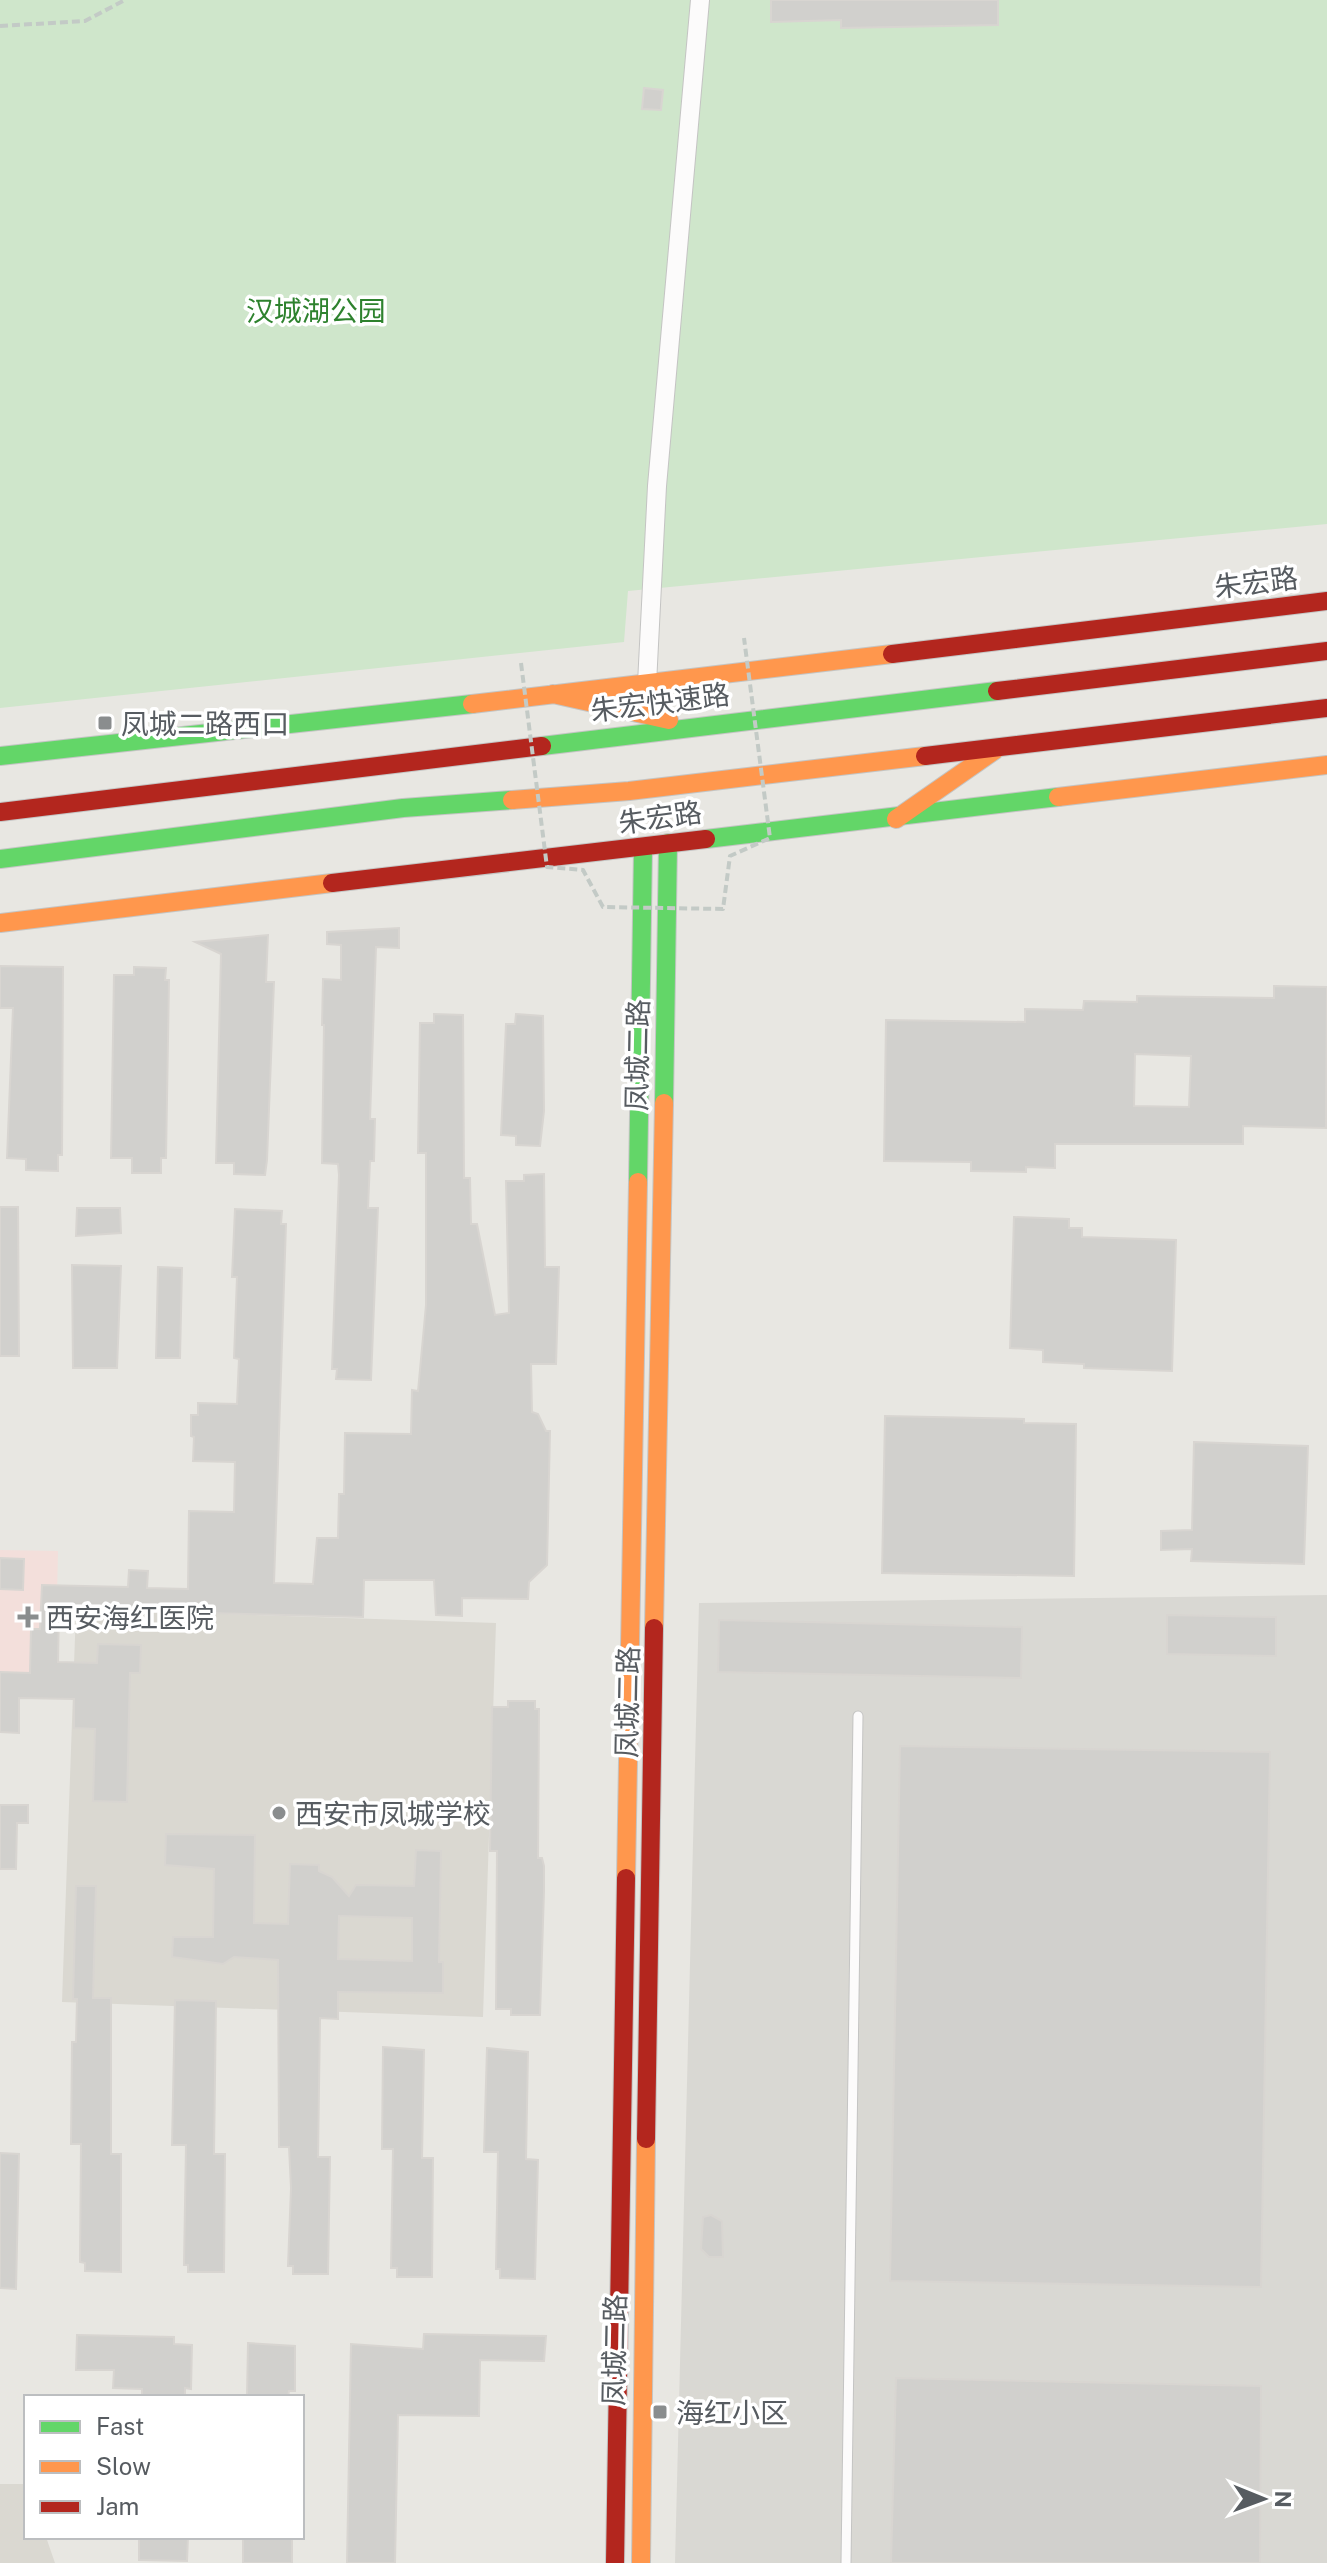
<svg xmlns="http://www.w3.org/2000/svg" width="1327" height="2563" font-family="'Public Sans','Noto Sans SC',sans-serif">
<rect width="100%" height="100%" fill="#e8e7e2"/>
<path fill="#d9d8d3" d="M1327,1595V2563H675L699,1603Z"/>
<path fill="#dad8d1" d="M76,1609L496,1623L483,2017L62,2002Z
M0,2484H26V2537H46L55,2563H0Z"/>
<path fill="#f3dfdb" d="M0,1550L58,1551L55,1684L0,1683Z"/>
<path fill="#cfe6cb" d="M0,0H1327V524L628,591L624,642L0,708Z"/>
<path fill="#d1d0cd" stroke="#d8d5d1" stroke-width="2" fill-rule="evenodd" d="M771,0H998V25L841,28V20L771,22Z
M644,88L663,90L661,110L642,109Z
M399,928V948L376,947L370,1119H375L374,1161H370L368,1208H378L371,1380L336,1379L337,1369H332L339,1175L338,1164L322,1163L324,1025H322L323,979L341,980V945L327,944V932Z
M268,935L266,982H274L267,1160L265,1175L234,1174V1163H216L221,954L195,942Z
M0,966L63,967L62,1155H58V1171L26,1170V1159L7,1158L13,1008H0Z
M134,967L166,968L165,980H169L166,1158H161V1173H132V1158H111L114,975H134Z
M1274,986L1327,987L1326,1128L1243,1126V1144H1055V1168L1026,1167V1172L971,1171V1162L884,1161L886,1020L1025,1022V1009L1083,1010L1084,1001L1137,1002V996L1274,998ZM1135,1054L1191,1056L1189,1107L1134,1106Z
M434,1014L463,1015L464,1178H470L471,1224H477L495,1315L509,1313L506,1181H524V1175L544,1174L545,1267H559L556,1364H531L532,1412L538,1414L546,1431H550L547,1565L529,1582L528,1599L462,1598V1616L436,1615L434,1580H364L363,1617L59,1609L58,1662L97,1663L98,1644L141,1645L140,1673H130L127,1802L93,1801L95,1729L74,1728V1699L19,1698V1733L0,1732V1672L30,1673L31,1629H40L42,1585L128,1587L129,1570L148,1571L147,1588L188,1589L189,1511L234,1512L235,1462L193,1461L194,1437L191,1436V1415H198V1403L237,1404L239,1359L234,1358L237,1277H232L235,1209L282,1211L281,1224H286L274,1583L313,1584L317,1538H338L339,1494H344L345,1433L411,1434L412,1390L418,1391L426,1305V1153H418L420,1023H434Z
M516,1014L543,1016L544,1111L540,1146L516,1145V1136L501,1135L506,1024H515Z
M0,1207H18L19,1356H0Z
M77,1208H120L121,1233L76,1236Z
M1014,1217L1069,1219V1228H1082V1237L1176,1240L1172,1371L1084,1368V1364L1043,1362V1350L1010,1348Z
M72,1265L121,1266L117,1368H73Z
M158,1267L182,1268L180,1358H156Z
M885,1416L1024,1419V1423L1076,1424L1074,1576L882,1573Z
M1194,1442L1308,1446L1304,1564L1191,1561L1192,1549L1161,1550V1531L1192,1530Z
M0,1558L24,1559L23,1590L0,1589Z
M1167,1615L1276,1617V1656L1167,1654Z
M719,1620L1022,1627L1021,1678L718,1672Z
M508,1701H535V1709H539L538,1858H542L544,1866V1891L540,2015H511V2009H496L497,1851H490L492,1707H508Z
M900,1746L1270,1752L1261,2287L890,2281Z
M0,1805H28V1823H17L16,1869H0Z
M166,1834L255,1835L254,1923L288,1924L290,1864L319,1865V1871L332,1877L349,1896L356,1885L414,1886L416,1850L441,1851L439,1962H443V1993L338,1992V2019L320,2018L318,2157H330L328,2274H293V2266H288L291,2188L289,2147H279L278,1960L234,1957L223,1964L172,1957L173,1937H213L214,1869L165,1865ZM339,1916L412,1918V1961L338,1959Z
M76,1886H96L93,1998H111V2154H121V2272L85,2271V2263L80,2262L81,2144H71L72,2042H76L77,1999H73Z
M175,2000L216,2001L214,2154H225L224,2272H188V2265H184L186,2145H172Z
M383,2047L424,2050L422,2158H433L432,2277H397V2268H391L393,2149H382Z
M487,2048L528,2052L526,2159L538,2160L535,2279L500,2278V2269H496L498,2152H484Z
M0,2153L19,2154L16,2289L0,2288Z
M711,2215L722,2221L723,2257H709L701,2249L703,2217Z
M424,2334L546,2336L544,2361L480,2360L479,2416L398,2415L395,2563H347L351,2344L423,2349Z
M77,2335L174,2337V2344L192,2345L191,2389L185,2388V2397H142V2389L113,2388L114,2370H76Z
M248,2343L295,2346V2391H289L288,2397H247Z
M896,2378L1261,2386L1260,2563H891Z
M139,2537H188L187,2561L139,2560Z
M286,2537L292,2539V2563H243V2538Z"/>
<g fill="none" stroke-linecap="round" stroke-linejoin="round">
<g stroke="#c4c4c3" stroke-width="11">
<path id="lane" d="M846,2563L858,1716"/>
</g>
<g stroke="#c4c4c3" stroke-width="20">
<path id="street" d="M647,684L657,486L700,0"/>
</g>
<g stroke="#c4c5c4" stroke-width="20">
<path id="fast" d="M542,746L997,691
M0,756L472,704
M706,839L1058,797
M0,859L403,808L512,800
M664,1103L668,843
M638,1182L643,848"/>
</g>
<g stroke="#c4c5c4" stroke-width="20">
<path id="slow" d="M553,694L669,720
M472,704L892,654
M1058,797L1327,765
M512,800L629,791L925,756
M896,819L995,750
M0,923L332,883
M654,1628L664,1103
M626,1878L638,1182
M641,2563L646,2139"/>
</g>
<g stroke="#c4c5c4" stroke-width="20">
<path id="jam" d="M892,654L1327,601
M997,691L1327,651
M925,756L1327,708
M0,812L542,746
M332,883L706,839
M646,2139L654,1628
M615,2563L626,1878"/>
</g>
<path stroke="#c3cac6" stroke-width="4" stroke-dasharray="8 4" stroke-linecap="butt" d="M0,26L85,21L125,0"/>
<use href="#lane" stroke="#fcfbfb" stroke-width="9"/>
<use href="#street" stroke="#fcfbfb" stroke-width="18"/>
<use href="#fast" stroke="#63d668" stroke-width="18"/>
<use href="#slow" stroke="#ff974d" stroke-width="18"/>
<use href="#jam" stroke="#b3261e" stroke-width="18"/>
<path stroke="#c3cac6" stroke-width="4" stroke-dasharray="8 4" stroke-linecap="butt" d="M521,663L547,867L583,870L603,907L723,909L730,856L770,838L744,638"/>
</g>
<g fill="#8a8d8e" stroke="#fff" stroke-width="3">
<rect x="97" y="715" width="16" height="16" rx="4"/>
<path d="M24 1605h8v8h8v8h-8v8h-8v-8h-8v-8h8z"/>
<circle cx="279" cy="1813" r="8"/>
<rect x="652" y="2404" width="16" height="16" rx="4"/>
</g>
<g text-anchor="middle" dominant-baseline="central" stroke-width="7" stroke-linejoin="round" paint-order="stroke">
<g font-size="28" fill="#2e822e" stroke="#fff">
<text x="316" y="310">汉城湖公园</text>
</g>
<g font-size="28" fill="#575c61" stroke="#fff">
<text transform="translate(1256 582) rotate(-7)">朱宏路</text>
<text transform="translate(660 702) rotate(-7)">朱宏快速路</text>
<text transform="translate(660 817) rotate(-8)">朱宏路</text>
<text transform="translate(637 1055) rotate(-89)">凤城二路</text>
<text transform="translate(627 1702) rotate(-89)">凤城二路</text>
<text transform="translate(614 2350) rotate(-89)">凤城二路</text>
</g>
<g font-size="28" fill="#575c61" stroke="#fff" text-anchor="start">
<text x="121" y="723">凤城二路西口</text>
<text x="46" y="1617">西安海红医院</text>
<text x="295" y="1813">西安市凤城学校</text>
<text x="676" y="2412">海红小区</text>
</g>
</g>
<rect x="24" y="2395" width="280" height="144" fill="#ffffff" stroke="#bcbec0" stroke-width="2"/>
<rect x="40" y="2421" width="40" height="12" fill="#63d668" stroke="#bcbec0" stroke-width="2"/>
<text x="96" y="2435" font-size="24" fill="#575c61">Fast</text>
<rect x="40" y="2461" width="40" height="12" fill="#ff974d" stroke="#bcbec0" stroke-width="2"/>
<text x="96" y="2475" font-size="24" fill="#575c61">Slow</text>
<rect x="40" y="2501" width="40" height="12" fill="#b3261e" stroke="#bcbec0" stroke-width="2"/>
<text x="96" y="2515" font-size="24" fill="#575c61">Jam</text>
<g transform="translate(1263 2499) rotate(91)" stroke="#ffffff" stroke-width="6" paint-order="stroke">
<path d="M0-6L14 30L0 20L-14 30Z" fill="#575c61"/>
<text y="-12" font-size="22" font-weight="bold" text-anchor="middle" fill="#575c61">N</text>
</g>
</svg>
